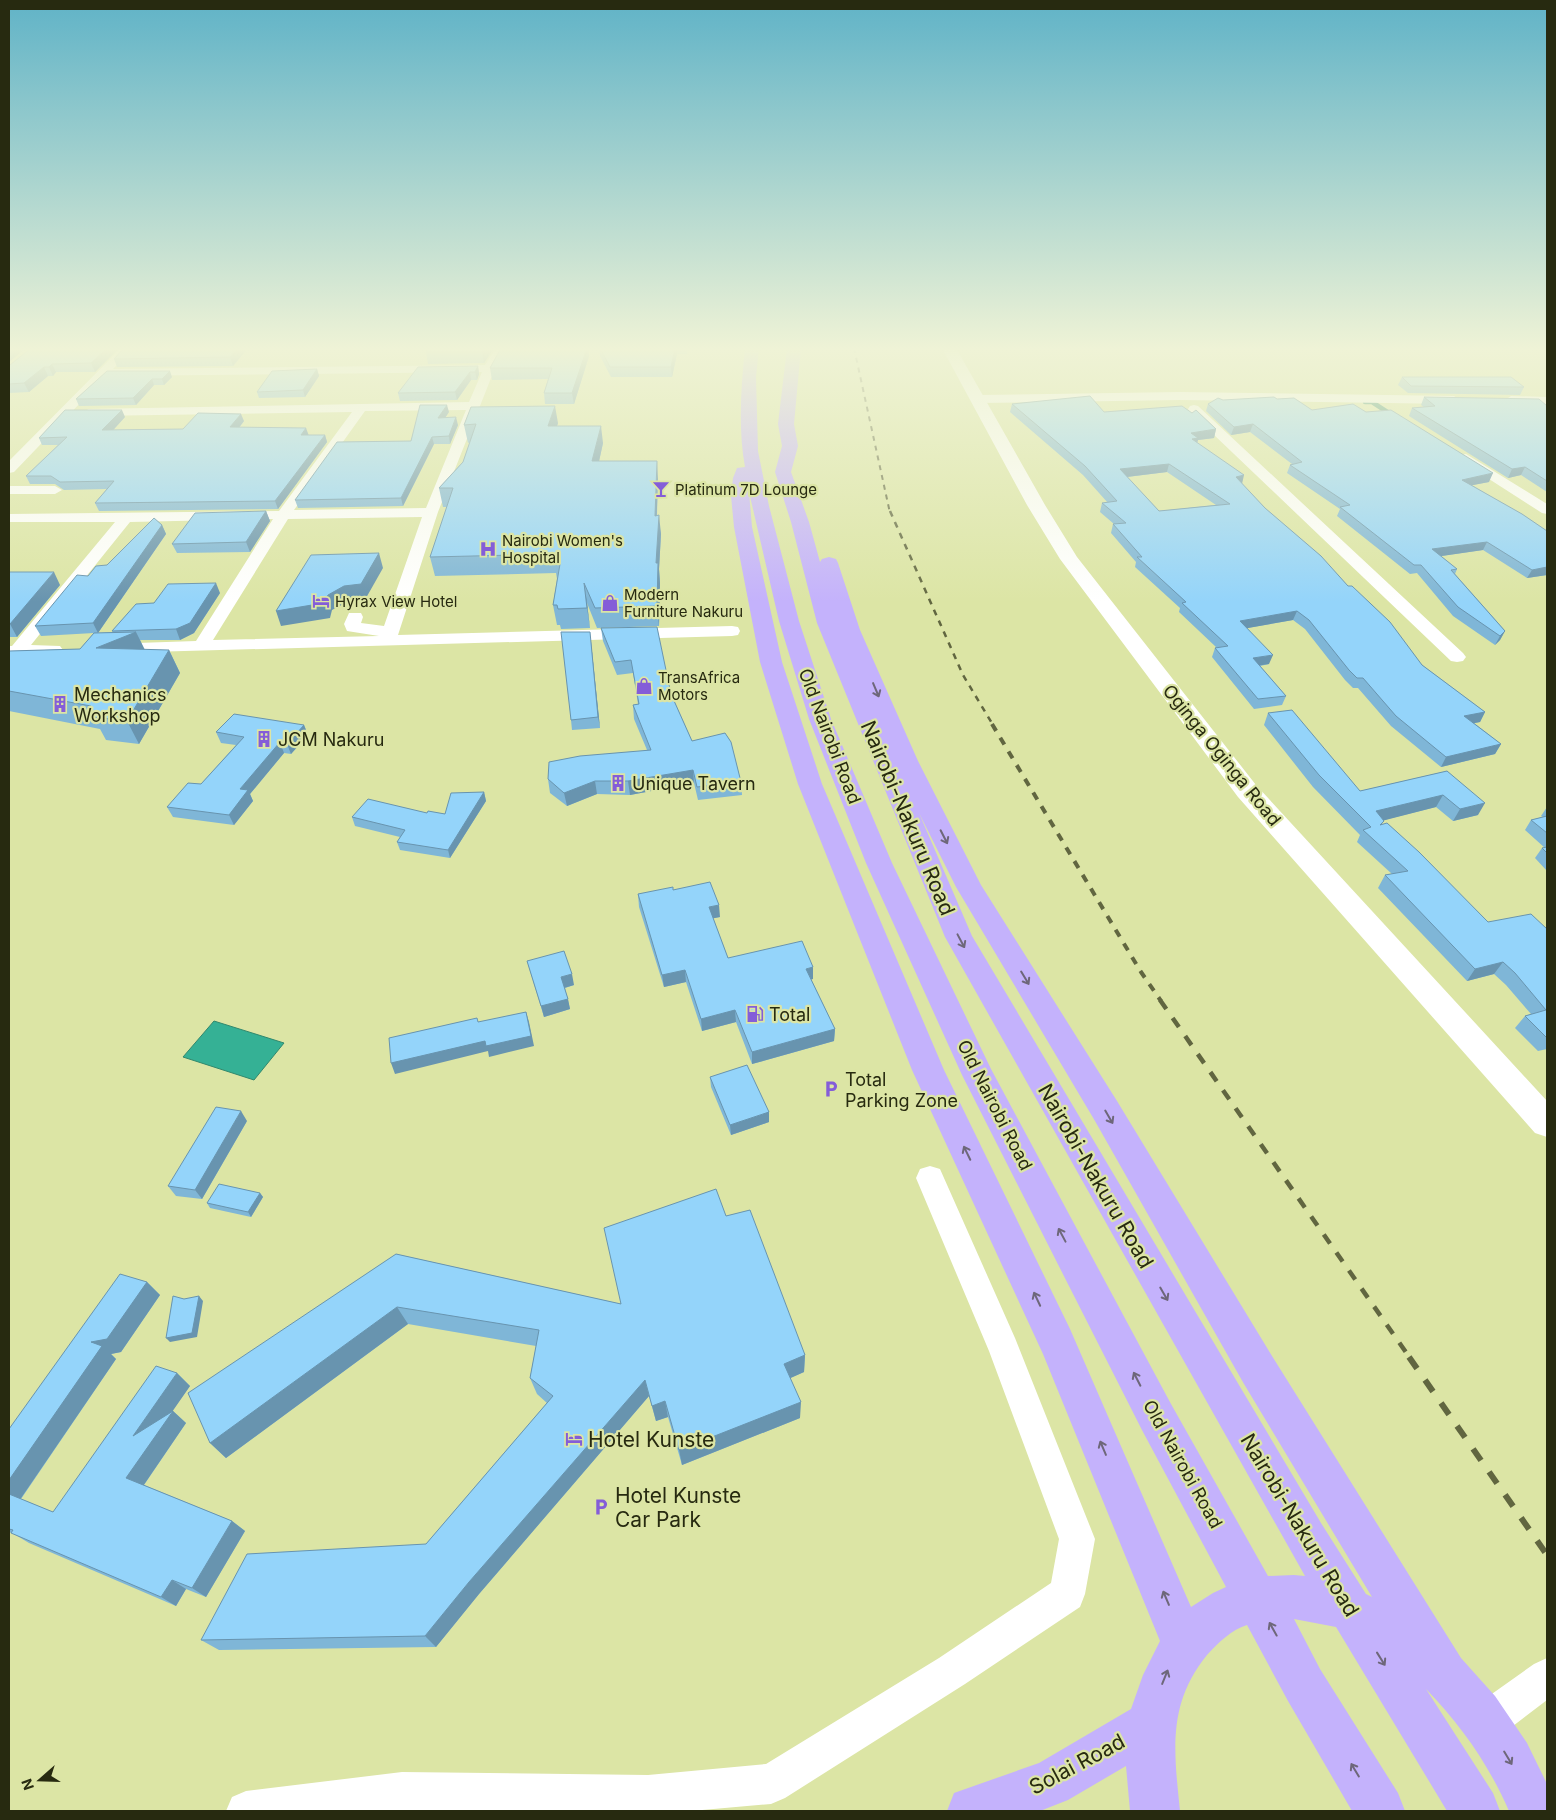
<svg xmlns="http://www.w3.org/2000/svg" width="1556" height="1820" font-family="Inter,sans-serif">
<rect width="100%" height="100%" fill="#dce5a5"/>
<path fill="#35b195" stroke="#31886d" d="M214,1021L284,1043L254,1080L183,1057Z"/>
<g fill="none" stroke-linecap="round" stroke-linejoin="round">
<path stroke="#31886d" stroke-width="4.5" d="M1365,402H1372L1392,415"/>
<path fill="#fff" fill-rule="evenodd" d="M121,348H133L113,369L485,365L496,348H506L495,368L438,512L398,635L732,626L738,627L740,631L738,635L732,636L113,653L107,652L104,648L107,644L196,641L273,519L130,522L31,645L60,646L63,650L60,654L9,656V646H12L115,522H9V514L279,511L352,412L92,416L86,412L88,409L469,402L482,372L106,376L14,472L9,473V461ZM466,410L426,508L294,510L365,411ZM422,517L384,626L361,623L363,617L361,613H349L344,624L347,631L379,636L213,640L288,519Z
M1180,392L1454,396L1460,400L1454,404L1180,400L976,403L970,399L976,395Z
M1511,396L1547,397V405L1507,403L1505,400Z
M1194,405L1198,406L1463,653L1466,657L1463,661L1457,662L1451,661L1190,412L1188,409L1190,406Z
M1466,454L1547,504V514L1542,513L1461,461L1459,458L1461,455Z
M9,486H55L62,490L55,494H9Z
M930,1166L940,1169L1015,1338L1095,1539L1085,1594L1080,1607L965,1684L785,1798L771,1804L691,1811H226L232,1797L246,1791L402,1772L648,1775L766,1764L939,1658L1051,1583L1059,1539L989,1351L916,1178L920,1169Z
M1547,1658V1700L1500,1736L1486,1741L1472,1736L1467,1722L1472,1708L1534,1664Z"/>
<path fill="#fff" fill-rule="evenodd" d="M942,348H956L1045,505L1077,557L1256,785L1547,1101V1137L1535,1133L1238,797L1060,559L1027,505Z"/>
<path fill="#c4b2fc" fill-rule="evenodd" d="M745,348H759L756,377L758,451L769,506L799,621L831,719L892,863L991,1069L1171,1404L1268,1576L1294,1575L1305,1576L945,937L817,623L791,522L775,472L782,446L778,424L787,348H801L794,424L798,446L791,472L809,522L820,562L822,559L829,557L836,559L838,563L860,630L918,761L981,885L1117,1101L1272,1356L1461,1658L1495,1696L1527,1743L1547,1784V1811H1509C1489,1765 1461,1725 1426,1689L1493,1793L1500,1811H1447L1336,1627L1294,1619L1320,1669L1398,1793L1405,1811H1352L1288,1701L1247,1625C1231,1630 1218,1643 1207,1655C1167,1704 1174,1752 1180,1811H1130L1126,1766L1068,1800L1040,1811H947L954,1793L1039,1763L1131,1709L1143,1675L1160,1641L1043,1354L912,1070L798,784L760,662L734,527L731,496L733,478L737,468L745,467C738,429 741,387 745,348ZM749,492L779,621L809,719L866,863L962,1075L1143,1432L1226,1587L1213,1593L1191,1607L1070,1329L944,1070L822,784L782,662L752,527ZM919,813L956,887L1095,1121L1244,1384L1372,1597L1366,1594L1321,1523L972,936Z"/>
<path stroke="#616640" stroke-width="2" stroke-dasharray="5 5" stroke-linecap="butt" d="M854,348L890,513"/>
<path stroke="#616640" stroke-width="2.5" stroke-dasharray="6 6" stroke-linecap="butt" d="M890,511L963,675L993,725"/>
<path stroke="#616640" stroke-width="4" stroke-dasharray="8 8" stroke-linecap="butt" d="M992,724L1141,972L1161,1001"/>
<path stroke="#616640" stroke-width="4.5" stroke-dasharray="11 11" stroke-linecap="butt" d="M1160,1000L1410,1358"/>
<path stroke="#616640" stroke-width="6" stroke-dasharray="14 14" stroke-linecap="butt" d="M1409,1357L1547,1555"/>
</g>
<path fill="#7fb6d7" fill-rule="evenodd" d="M31,348H119L95,372H56L53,376H48L29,392L9,393V365H10Z
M248,348L233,366L117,367L114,359Z
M494,348L484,363L428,364L426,352Z
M501,348H588L589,356L574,404H545L544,393L548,379L492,380L490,368Z
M599,348H687V354H677L672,377H611L600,356Z
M478,366L479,374L477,380H471L457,400L400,401L398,393Z
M317,369L319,376L305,397L259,398L257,392Z
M107,371L172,377L164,385H154L136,405L79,406L76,399Z
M1402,377L1524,387L1520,395L1408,393L1398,385Z
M1424,397L1547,406V492L1521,475L1508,478L1409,416L1412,408L1424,407L1421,405Z
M1277,399L1312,410L1489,482L1472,485L1547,531V575L1527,578L1483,550L1441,556L1457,569L1455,574L1505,631L1500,640L1495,645L1453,616L1417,573L1410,574L1337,516L1340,509L1287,473L1290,465L1292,464L1250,432L1231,435L1206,411L1208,404L1223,400Z
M1012,404L1104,412L1216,429L1214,438L1198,440L1197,443L1242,484L1265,508L1348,586L1422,665L1485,712L1480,722L1474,723L1501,744L1495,754L1441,767L1391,726L1358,688H1353L1345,680L1305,629L1293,620L1247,628L1269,664L1260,666L1286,696L1282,705L1254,709L1212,657L1215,648L1216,647L1179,612L1180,608L1135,567L1136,562L1111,533L1113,524H1114L1100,512L1102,503H1108L1083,475L1010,412ZM1167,472L1216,505L1159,511L1127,477Z
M471,407L558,423L557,426L603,443L599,461L658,479L657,515L661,534L659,569L660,583L659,626L597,628L587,603L590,628L561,629L560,625H557L553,605L557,579L556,573L435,576L430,557L447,507H443L439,488L463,462L470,442L468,443L464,425Z
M449,412L445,418L458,425L450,444H434L403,506L298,508L295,500L411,441Z
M125,417L113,430L183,429L244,421L239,428L308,435H325L327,442L278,509L99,511L95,503L107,489L64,490L55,484H30L26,476L58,445H42L39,438Z
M266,511L270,521L250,552L177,553L172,544Z
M162,525L166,534L98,633L113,632L112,631L154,603L220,593L194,633L180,640H140L144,650H169L180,673L139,744L106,740L100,729L9,711V651L80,649L94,633L41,636L35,626L88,576L107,565Z
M9,572L60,585L17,637H9Z
M601,628L671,694L692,741L741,782L742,795L698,800L694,783L630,795L597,794L567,806L550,793L548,779L647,750L634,719L633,705L638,704L633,673L617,675L603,641Z
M591,642L600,728L572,730L571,720Z
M1268,713L1360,791L1447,771L1478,815L1453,821L1436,807L1384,820L1382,824L1488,922L1547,929V1049L1538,1051L1515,1028L1525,1016L1531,1014L1506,985L1494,974L1467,981L1378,888L1385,875L1392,874L1357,842L1360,835L1313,787L1264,725Z
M304,725L308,735L291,754L284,753L250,794L253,801L234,825L173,817L167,807L201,784L236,745L221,743L216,732Z
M484,792L486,801L450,858L400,850L397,842L400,837L355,826L352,817L427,813L445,814Z
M1547,807V871L1535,858L1542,848H1545L1525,830L1531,820L1543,817L1541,816Z
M674,890L720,917L713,918L728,958L813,979H811L835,1029L834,1041L752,1064L736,1022L702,1031L686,982L664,987L639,907L638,894Z
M527,961L574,985L565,988L570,1009L544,1017Z
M710,1077L769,1112V1122L731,1135L711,1087Z
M247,1121L202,1199L176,1196L168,1186Z
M260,1193L263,1197L251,1217L210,1208L207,1203Z
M726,1216L805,1355L804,1372L790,1378L800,1418L682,1465L668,1417L656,1421L649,1396L479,1594L436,1647L219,1650L201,1640L426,1544L547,1403L537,1394L530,1378L536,1346L408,1324L226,1458L210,1443L396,1254L621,1304Z
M147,1282L160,1295L121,1352L111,1354L116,1359L21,1499L53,1512L177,1373L190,1386L172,1411H173L186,1423L144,1485L232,1521L245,1531L206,1597L186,1589L176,1606L29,1543L14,1534L9,1532V1429Z"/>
<path fill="#6894af" d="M12,348H26L9,362V350Z
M107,348H119L95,372L91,363Z
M238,348H248L233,366L230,357Z
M485,348H494L484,363L482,352Z
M587,348H588L589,356L574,404L572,393Z
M675,348H677V354L672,377L671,367Z
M52,364L56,372L53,376L49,367Z
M478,366L479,374L477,380L475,372Z
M44,367L48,376L29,392L24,383Z
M317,369L319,376L305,397L303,390Z
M170,371L172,377L164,385L162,379Z
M470,372L471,380L457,400L455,392Z
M152,379L154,385L136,405L133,398Z
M447,405L449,412L440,425L438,418Z
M555,406L558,423L551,444L548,426Z
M122,410L125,417L106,438L102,430Z
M241,414L244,421L233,435L230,427Z
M456,417L458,425L450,444L449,436Z
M1253,424L1250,432L1231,435L1234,427Z
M601,426L603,443L595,480L592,461Z
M306,428L309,436L301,435Z
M1216,429L1214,438L1198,440L1196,446L1191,441V433Z
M325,435L327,442L278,509L275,501Z
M432,437L434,444L403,506L401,498Z
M657,461L658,479L656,535L655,516Z
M1169,464L1167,472L1118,478L1120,469Z
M1525,467L1521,475L1508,478L1512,469Z
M1493,473L1489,482L1458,488L1462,480Z
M1244,475L1242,484L1236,477Z
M266,511L270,521L250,552L246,542Z
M659,515L661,534L659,569L660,583L659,626L657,606L656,563Z
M162,525L166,534L98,633L93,623Z
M1487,542L1483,550L1428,558L1432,549Z
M379,553L383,568L366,598L349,601L332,610L330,618L281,626L276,611L328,595Z
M1547,567V575L1527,578L1532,570Z
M54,572L60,585L17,637L10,624Z
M216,583L220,593L194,633L180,640L176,629Z
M584,583L587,603L590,628L587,608Z
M1297,611L1293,620L1237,630L1240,621Z
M1505,631L1500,640L1495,645L1500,636Z
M136,632L147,654L96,648Z
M590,632L591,642L600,728L598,717Z
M169,650L180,673L139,744L127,721Z
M1273,655L1269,664L1249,667L1253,658Z
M1485,712L1480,722L1459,726L1464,716Z
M304,725L308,735L291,754L287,744Z
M280,742L284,753L250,794L253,801L234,825L229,815L240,789Z
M1501,744L1495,754L1441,767L1446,757Z
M693,770L694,783L630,795L628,781Z
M595,781L597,794L567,806L564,793Z
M484,792L486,801L450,858L448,850Z
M1443,795L1436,807L1370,824L1376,811Z
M1485,803L1478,815L1453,821L1460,809Z
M719,905L720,917L710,919L709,907Z
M1503,962L1494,974L1467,981L1475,969Z
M813,967V979L806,981V969Z
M685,970L686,982L664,987L662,975Z
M572,974L574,985L564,988L561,977Z
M568,999L570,1009L544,1017L541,1006Z
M735,1010L736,1022L702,1031L701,1019Z
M526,1012L529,1022L534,1046L489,1057L488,1051L395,1074L391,1063Z
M835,1029L834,1041L752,1064V1052Z
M241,1111L247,1121L202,1199L195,1190Z
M769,1112V1122L731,1135L730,1125Z
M260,1193L263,1197L251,1217L248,1212Z
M147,1282L160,1295L121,1352L111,1354L116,1359L19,1501L9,1495V1480L91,1342Z
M199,1296L203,1301L197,1337L170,1342L166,1338Z
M397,1307L408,1324L226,1458L210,1443Z
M805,1355L804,1372L784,1381V1364Z
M177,1373L190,1386L154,1438L173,1411L186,1423L141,1489L126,1478L133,1436Z
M645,1380L649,1396L479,1594L436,1647L425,1636L469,1582Z
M665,1401L668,1417L656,1421L652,1406Z
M801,1402L800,1418L682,1465L679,1450Z
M232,1521L245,1531L206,1597L192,1588Z
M172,1580L186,1589L176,1606L161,1597Z"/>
<path fill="#94d4fa" stroke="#6894af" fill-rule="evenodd" d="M31,348H107L91,363L52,364L49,367H44L24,383L9,384V365H10Z
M124,348H238L230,357L114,359Z
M429,348H485L482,352H426Z
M501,348H587L572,393H544L552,368H490Z
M600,348H675L671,367H610Z
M478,366L475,372H470L455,392L398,393L418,367Z
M317,369L303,390L257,392L272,371Z
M107,371H170L162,379H152L133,398L76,399Z
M1402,377H1511L1524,387L1411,386Z
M1090,396L1104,412L1182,406L1192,413L1196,410L1216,429L1191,433L1198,438L1192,439L1244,475L1236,477L1265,508L1321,556L1348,586H1352L1390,622L1422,665L1485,712L1464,716L1501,744L1446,757L1396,716L1363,678H1357L1349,670L1309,620L1297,611L1240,621L1273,655L1253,658L1286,696L1258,699L1215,648L1228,646L1182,603L1186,602L1137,557H1142L1113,524L1126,523L1102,503L1117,501L1085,466L1012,404ZM1169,464L1230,504L1159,511L1120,469Z
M1274,397L1277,399L1294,398L1312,410L1353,404L1366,412L1391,410L1493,473L1462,480L1522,514L1547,531V567L1532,570L1487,542L1432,549L1457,569L1451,570L1505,631L1500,636L1458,607L1421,565H1414L1340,507L1350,505L1290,465L1302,462L1253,424L1234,427L1208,404L1218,398L1223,400Z
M1424,397L1539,399L1547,406V481L1525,467L1512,469L1412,408L1435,406Z
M420,405H447L438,418L456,417L449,436L432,437L401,498L295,500L337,442L411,441Z
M555,406L548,426H601L592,461H657L655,516L659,515L656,563H658L657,606L595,608L584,583L587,608L558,609L557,605H553L560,564H555L557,554L430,557L453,488H439L463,462L476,424L464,425L471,407Z
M65,410H122L102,430L183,429L198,413L241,414L230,427L306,428L301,435H325L275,501L95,503L114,481L60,482L51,476H26L67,437L39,438Z
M266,511L246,542L172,544L195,513Z
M154,518L162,525L93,623L35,626L77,575L88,576L96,566L107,565Z
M379,553L361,584L344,586L328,595L324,603L276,611L311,555Z
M9,572H54L10,624H9Z
M216,583L190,623L176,629L112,631L136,604L154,603L168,584Z
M657,627L671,694L692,741L725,733L731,742L741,782L697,787L693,770L628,781H595L564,793L548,779L549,762L580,756L651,750L633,705L639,704L631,660L615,662L601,628Z
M136,632L96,648L169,650L127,721L93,717L91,706L9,691V651L80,649L94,633Z
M561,632H590L598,717L571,720Z
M1292,710L1360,791L1447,771L1485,803L1460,809L1443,795L1376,811L1384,821L1380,825L1387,823L1419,852L1488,922L1531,914L1547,929V1038L1525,1016L1546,1010L1515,973L1503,962L1475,969L1385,875L1408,871L1363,830L1371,827L1319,775L1268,713Z
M234,714L304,725L287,744L280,742L240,789L248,790L229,815L167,807L188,783L201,784L244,737L216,732Z
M484,792L448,850L397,842L405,830L352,817L368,799L427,813L428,811L445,814L451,793Z
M1547,816V833L1531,820Z
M1547,847V853L1542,848Z
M710,882L719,905L709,907L728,958L802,941L813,967L806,969L835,1029L752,1052L735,1010L701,1019L685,970L662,975L638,894L673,887V890Z
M564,951L572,974L561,977L568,999L541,1006L527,961Z
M526,1012L531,1036L486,1046L485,1041L391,1063L389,1038L477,1018L478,1022Z
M747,1065L769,1112L730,1125L710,1077Z
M216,1107L241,1111L195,1190L168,1186Z
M219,1184L260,1193L248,1212L207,1203Z
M716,1189L726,1216L750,1210L805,1355L784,1364L801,1402L679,1450L665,1401L652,1406L645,1380L469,1582L425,1636L201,1640L247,1554L426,1544L553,1396L530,1378L539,1330L397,1307L210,1443L188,1393L396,1254L621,1304L604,1228Z
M120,1274L147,1282L107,1339L91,1342L102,1346L9,1480V1429Z
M173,1296L184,1299L199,1296L192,1333L166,1338Z
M156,1366L177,1373L133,1436L173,1411L126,1478L232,1521L192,1588L172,1580L161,1597L11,1533L13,1530L9,1529V1494L53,1512Z"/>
<defs><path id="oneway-shaft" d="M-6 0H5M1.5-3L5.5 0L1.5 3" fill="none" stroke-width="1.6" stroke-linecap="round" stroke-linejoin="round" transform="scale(1.25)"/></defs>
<g stroke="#6e677a">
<use href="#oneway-shaft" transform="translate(876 690) rotate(67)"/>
<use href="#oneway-shaft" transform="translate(944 837) rotate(63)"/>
<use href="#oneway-shaft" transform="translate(961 941) rotate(62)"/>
<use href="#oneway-shaft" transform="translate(1025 978) rotate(59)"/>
<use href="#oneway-shaft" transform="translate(1109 1117) rotate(60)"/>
<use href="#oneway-shaft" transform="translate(967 1153) rotate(-116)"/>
<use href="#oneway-shaft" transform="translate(1062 1235) rotate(-118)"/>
<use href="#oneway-shaft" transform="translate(1164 1294) rotate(60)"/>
<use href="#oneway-shaft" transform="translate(1037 1299) rotate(-115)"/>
<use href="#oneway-shaft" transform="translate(1137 1379) rotate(-117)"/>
<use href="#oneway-shaft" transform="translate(1103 1448) rotate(-113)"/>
<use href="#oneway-shaft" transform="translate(1166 1598) rotate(-113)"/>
<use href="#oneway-shaft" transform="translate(1273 1629) rotate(-119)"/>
<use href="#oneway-shaft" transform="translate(1381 1659) rotate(58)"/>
<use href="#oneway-shaft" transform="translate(1165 1677) rotate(-68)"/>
<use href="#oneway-shaft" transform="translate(1508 1758) rotate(59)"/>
<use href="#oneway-shaft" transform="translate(1355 1770) rotate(-121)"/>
</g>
<linearGradient id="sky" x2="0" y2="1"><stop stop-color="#60b3c7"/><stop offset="0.58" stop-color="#eff3d6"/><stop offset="1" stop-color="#eff3d6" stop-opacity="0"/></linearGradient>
<rect width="1556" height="602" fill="url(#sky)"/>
<defs>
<g id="bar-bare" transform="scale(1.35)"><path d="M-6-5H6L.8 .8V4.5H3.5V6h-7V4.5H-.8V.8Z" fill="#845dd8" stroke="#dce5a5" stroke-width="2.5" paint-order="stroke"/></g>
<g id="hospital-bare" transform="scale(1.35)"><path d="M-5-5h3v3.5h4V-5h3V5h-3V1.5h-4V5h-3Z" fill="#845dd8" stroke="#dce5a5" stroke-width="2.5" paint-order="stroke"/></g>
<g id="hotel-bare" transform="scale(1.35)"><path d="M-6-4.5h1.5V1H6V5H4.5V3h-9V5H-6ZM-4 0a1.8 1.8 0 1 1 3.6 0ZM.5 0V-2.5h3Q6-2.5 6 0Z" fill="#845dd8" stroke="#dce5a5" stroke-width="2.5" paint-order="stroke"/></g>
<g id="shop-bare" transform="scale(1.35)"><path d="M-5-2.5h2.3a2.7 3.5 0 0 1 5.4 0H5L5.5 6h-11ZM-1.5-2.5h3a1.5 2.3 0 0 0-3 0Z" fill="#845dd8" stroke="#dce5a5" stroke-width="2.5" paint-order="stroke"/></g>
<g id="building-bare" transform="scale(1.35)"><path d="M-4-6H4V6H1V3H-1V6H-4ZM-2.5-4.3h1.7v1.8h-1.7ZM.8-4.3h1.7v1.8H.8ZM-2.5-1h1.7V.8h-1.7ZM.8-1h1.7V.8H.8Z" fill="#845dd8" stroke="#dce5a5" stroke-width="2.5" paint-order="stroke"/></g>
<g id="fuel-bare" transform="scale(1.35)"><path d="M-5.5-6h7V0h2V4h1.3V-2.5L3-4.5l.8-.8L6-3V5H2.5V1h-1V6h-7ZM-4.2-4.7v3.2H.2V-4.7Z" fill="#845dd8" stroke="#dce5a5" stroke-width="2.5" paint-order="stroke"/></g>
<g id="parking-bare" transform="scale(1.35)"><path d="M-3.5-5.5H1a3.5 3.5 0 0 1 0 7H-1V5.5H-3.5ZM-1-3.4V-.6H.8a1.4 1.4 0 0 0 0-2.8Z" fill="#845dd8" stroke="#dce5a5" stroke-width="2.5" paint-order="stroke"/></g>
</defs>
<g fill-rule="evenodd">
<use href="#bar-bare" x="661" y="489"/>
<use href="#hospital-bare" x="488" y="549"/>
<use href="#hotel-bare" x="321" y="601"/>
<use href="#shop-bare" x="610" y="603"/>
<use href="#shop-bare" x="644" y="686"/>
<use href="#building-bare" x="60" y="704"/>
<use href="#building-bare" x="264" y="739"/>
<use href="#building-bare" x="618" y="783"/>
<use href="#fuel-bare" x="755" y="1014"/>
<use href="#parking-bare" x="831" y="1089"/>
<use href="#hotel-bare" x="574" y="1439"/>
<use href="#parking-bare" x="601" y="1507"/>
</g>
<g text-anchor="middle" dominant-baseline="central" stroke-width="4.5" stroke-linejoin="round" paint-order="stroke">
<g font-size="15" fill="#272a10" stroke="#dce5a5" text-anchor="start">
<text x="675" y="489">Platinum 7D Lounge</text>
<text x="502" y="540">Nairobi Women's<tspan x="502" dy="17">Hospital</tspan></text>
<text x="624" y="594">Modern<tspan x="624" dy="17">Furniture Nakuru</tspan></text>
<text x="335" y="601">Hyrax View Hotel</text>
<text x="658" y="677">TransAfrica<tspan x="658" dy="17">Motors</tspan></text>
</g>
<g font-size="18" fill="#272a10" stroke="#dce5a5" text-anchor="start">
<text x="74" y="694">Mechanics<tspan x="74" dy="21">Workshop</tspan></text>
<text x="278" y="739">JCM Nakuru</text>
<text x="632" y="783">Unique Tavern</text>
<text x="769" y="1014">Total</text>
<text x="845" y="1079">Total<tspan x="845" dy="21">Parking Zone</tspan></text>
</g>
<g font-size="18" fill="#272a10" stroke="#dce5a5">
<text transform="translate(830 736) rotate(69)">Old Nairobi Road</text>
<text transform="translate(1222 755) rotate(51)">Oginga Oginga Road</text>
<text transform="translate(995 1105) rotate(63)">Old Nairobi Road</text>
<text transform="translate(1183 1464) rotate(61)">Old Nairobi Road</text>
</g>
<g font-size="21" fill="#272a10" stroke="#dce5a5">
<text transform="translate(908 818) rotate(67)">Nairobi-Nakuru Road</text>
<text transform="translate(1096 1176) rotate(60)">Nairobi-Nakuru Road</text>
<text transform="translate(1300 1525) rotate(59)">Nairobi-Nakuru Road</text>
<text transform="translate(1077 1764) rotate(-28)">Solai Road</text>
</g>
<g font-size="21" fill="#272a10" stroke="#dce5a5" text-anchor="start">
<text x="588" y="1439">Hotel Kunste</text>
<text x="615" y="1495">Hotel Kunste<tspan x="615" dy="24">Car Park</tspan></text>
</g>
</g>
<rect width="1556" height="1820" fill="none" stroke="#272a10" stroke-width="20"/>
<g transform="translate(40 1780) rotate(250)" stroke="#dce5a5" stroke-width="4" paint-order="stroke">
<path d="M0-4L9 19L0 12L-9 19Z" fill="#272a10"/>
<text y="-8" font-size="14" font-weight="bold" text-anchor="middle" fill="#272a10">N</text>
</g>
</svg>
